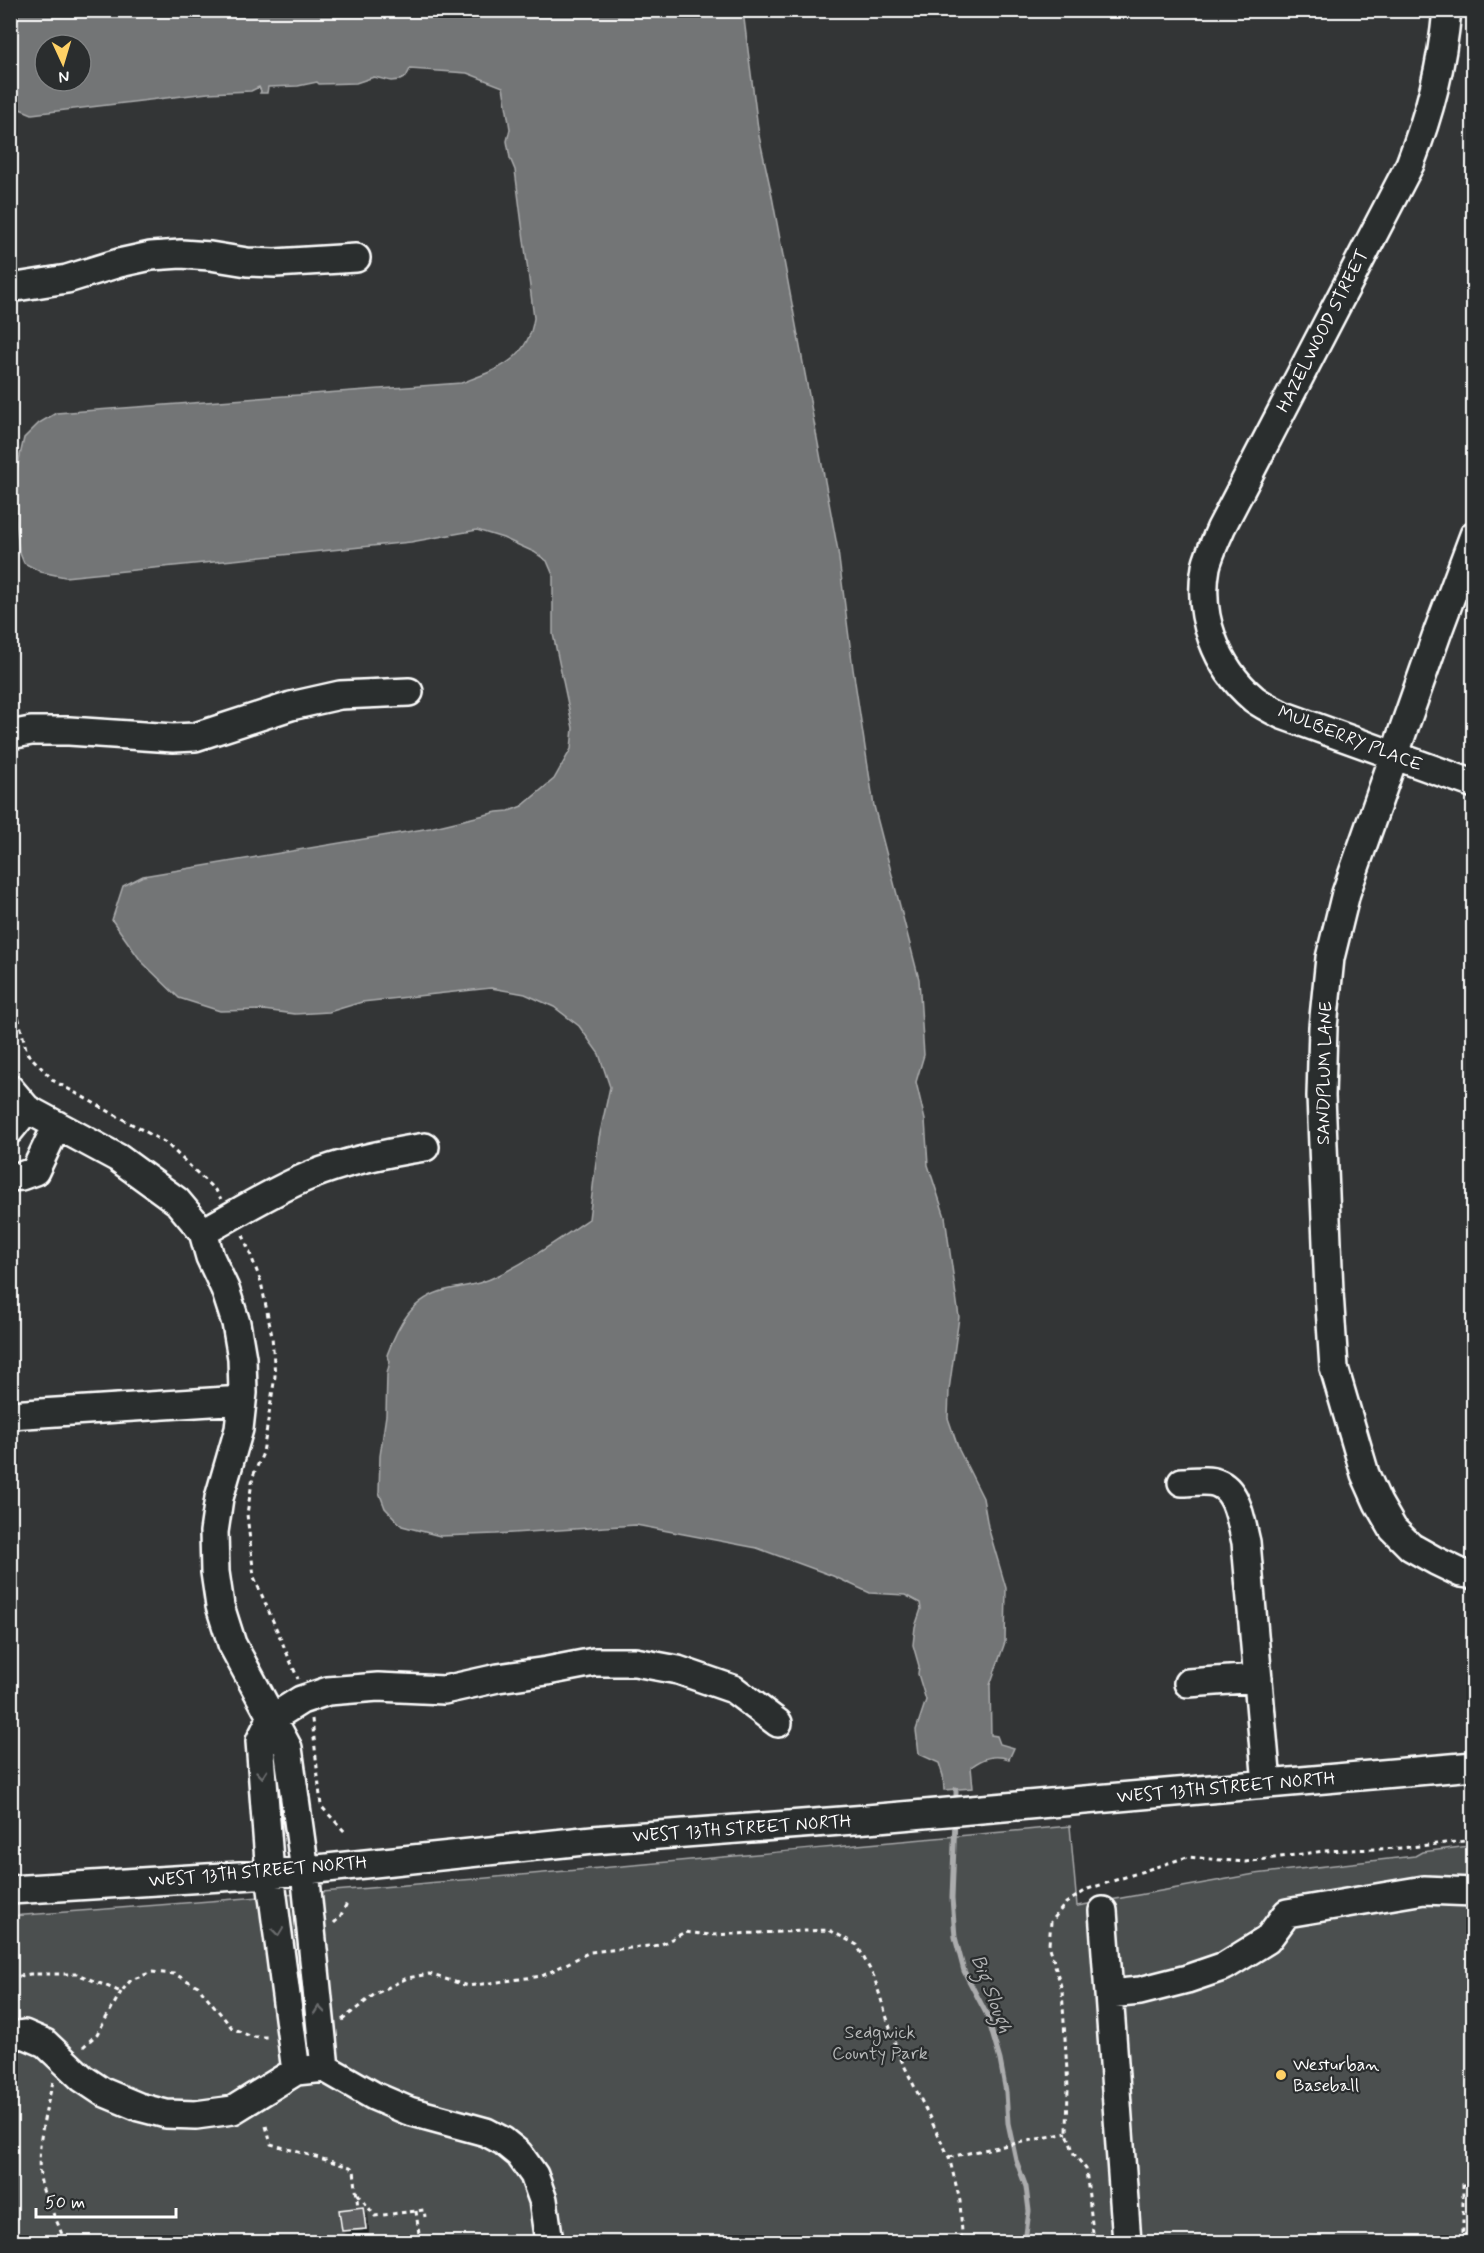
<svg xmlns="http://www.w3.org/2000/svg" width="1484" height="2253" font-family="Mynerve,sans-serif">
<defs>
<filter id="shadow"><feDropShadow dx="3.5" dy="6" stdDeviation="1.5" flood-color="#0009"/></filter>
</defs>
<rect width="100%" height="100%" fill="#333536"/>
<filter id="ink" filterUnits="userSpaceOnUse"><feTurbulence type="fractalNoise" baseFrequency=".0167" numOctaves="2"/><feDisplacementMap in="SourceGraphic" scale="12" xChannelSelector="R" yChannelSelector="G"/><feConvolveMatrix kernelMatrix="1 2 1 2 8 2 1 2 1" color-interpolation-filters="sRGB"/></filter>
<g filter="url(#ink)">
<path fill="#4c4f50" stroke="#a6a7a8" stroke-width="1.5" d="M1070,1826L1077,1906L1255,1874L1415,1856L1422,1852L1469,1846L1473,1849V2242H11V1916C364,1891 717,1857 1070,1826Z"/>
<path fill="#737576" stroke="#abacad" stroke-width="1.5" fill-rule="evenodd" d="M19,11H743L759,136L771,191L838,551L853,669L874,806L919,979L924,1055L916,1082L925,1120L928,1165L945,1217L959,1317L949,1390L948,1418L959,1450L983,1498L988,1527L1006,1588L1005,1642L990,1685L991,1735L997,1736L1000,1744L1014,1748L1009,1759C994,1754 983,1758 971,1767L973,1788L944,1790L943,1776L939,1763L919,1754L916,1730L926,1700L918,1674L919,1666L913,1645L915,1627L921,1609L920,1603L905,1595L870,1593L833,1576L757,1548L636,1525L496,1534L440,1536L402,1526L385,1508L379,1492L380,1456L386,1415L387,1374L390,1361L387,1355C398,1325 412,1298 446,1290C467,1285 477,1286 499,1275C530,1260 560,1239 589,1219L599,1138L610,1087L599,1054L579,1026L554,1007L525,994L491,988L362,1002L329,1012L295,1014L263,1010L220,1011L179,998L141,961L112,920L123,886L143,876L430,828L497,812L509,811L522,806L554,779L571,749L573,728L553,634V575L547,561L534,552L503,538L477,530L411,542L65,577L41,572L24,563L19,551L13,486L24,438L39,423L56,413L461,383C496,370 528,361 534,318L515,170L510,158L507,141L510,129L503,87L467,73L410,69L406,77L400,80L391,81L374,77L356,83L319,84L317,82L298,86L268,87L267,93H260L261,91L259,87L251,91L208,93L32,114L20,109L16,117L11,110V50ZM45,45H81V81H45Z"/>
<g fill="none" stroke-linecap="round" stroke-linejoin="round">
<path stroke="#abacad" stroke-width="5" d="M956,1803V1789
M955,1819L952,1898L955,1937L964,1971L987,2015L1000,2060L1006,2092L1008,2123L1016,2160L1026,2187L1029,2211L1025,2242"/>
</g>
<path fill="#5f6162" stroke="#fff" stroke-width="1.5" filter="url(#shadow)" d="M363,2207L366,2229L342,2231L339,2210Z"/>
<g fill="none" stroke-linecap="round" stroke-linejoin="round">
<g stroke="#fff" stroke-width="32">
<path id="minor" d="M1447,10C1442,66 1430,112 1410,164L1221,528C1216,540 1209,554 1206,567C1197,615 1216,667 1254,699C1262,705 1272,710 1282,715L1474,784
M10,288L67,279L119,263L151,256L181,254L210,256L247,262L275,263L356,258
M1474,535L1438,631L1346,893L1330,958L1323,1027L1321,1096L1329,1292L1334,1368L1365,1474L1378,1503L1393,1529L1411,1547L1436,1561L1461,1573L1474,1575
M10,735L31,731H69L173,738L195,737L291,706L340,695L409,692
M10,1089L27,1109L118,1158L177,1201L203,1232L210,1257L225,1289L236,1323L242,1358L243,1393L239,1429L219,1498L214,1532L215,1572L220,1606L232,1644L288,1748L305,1871L325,2068
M10,1130L27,1109
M10,1177L21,1176L35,1171L57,1125
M203,1232C238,1213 272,1191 309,1176C346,1161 385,1153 425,1147
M10,1415L242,1400
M1182,1482C1192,1482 1207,1479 1217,1483C1238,1490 1241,1523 1246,1542L1267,1784
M1188,1683L1258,1678
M10,1890L270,1874L593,1840L867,1819L1474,1766
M1103,1911L1127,2242
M1109,1994L1140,1991L1187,1979L1225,1966L1267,1940L1287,1913L1424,1890L1474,1892
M10,2036L24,2034L45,2043L82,2078L103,2092L139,2107L166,2114L196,2115L233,2110L296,2071L325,2068L374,2096L409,2111L486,2132L503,2141L519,2154L534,2175L543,2200L549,2242
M296,2071L270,1874L260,1741L271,1719L301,1700L328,1691L378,1687L444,1690L498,1678L547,1671L594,1662H635L678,1670L733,1689L778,1723"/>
</g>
<path stroke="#fff" stroke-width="3" stroke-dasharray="4.5 4.5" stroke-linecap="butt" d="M10,1002L18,1016L27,1053L54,1081L166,1143L217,1192L221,1199
M243,1235L261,1282L272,1336L275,1376L263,1453L253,1476L247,1514L254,1577L298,1679
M312,1719L321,1806L346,1833
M334,1923L340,1917L348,1901
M10,1978L30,1974H77L121,1992L131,1980L152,1972L174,1974L198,1986L232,2028L252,2037H271
M342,2020L375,1994L407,1978L429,1974L468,1986L542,1976L590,1952L660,1945L685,1932L710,1935L829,1930L857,1945L874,1977L898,2053L949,2157L960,2201L962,2233L960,2242
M83,2047L97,2034L121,1992
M53,2082C45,2113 33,2159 43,2190C49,2208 60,2224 64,2242
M266,2126L271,2144L350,2167L354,2170L358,2208
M949,2157L1067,2133
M358,2194L375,2216L424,2210L425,2217
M416,2211L420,2242
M1094,2242L1086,2169L1074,2154L1067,2133L1068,2087L1062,1990L1049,1944L1051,1922L1066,1903L1088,1889L1187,1857L1245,1862L1324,1851L1402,1848L1474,1840
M1463,2242V2183L1474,2171"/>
<use href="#minor" stroke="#2a2d2e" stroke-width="27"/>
</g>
<defs><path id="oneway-chevron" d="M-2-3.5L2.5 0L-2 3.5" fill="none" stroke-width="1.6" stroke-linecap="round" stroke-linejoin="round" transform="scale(1.5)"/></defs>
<g stroke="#6a6c6d">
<use href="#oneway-chevron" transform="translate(262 1774) rotate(85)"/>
<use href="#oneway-chevron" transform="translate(278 1932) rotate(83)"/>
<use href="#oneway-chevron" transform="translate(319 2010) rotate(-96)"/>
</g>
</g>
<circle fill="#ffd166" stroke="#2a2d2e" stroke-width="2" cx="1281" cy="2075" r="6"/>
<g text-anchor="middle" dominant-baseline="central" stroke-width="4.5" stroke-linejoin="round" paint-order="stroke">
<g font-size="18" fill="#fff" stroke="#2a2d2e">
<text transform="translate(1323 331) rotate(-63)">HAZELWOOD STREET</text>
<text transform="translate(1350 739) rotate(21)">MULBERRY PLACE</text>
<text transform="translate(1325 1073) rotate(-89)">SANDPLUM LANE</text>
<text transform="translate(1226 1788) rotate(-5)">WEST 13TH STREET NORTH</text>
<text transform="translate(742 1829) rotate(-4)">WEST 13TH STREET NORTH</text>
<text transform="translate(258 1872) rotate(-5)">WEST 13TH STREET NORTH</text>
</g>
<g font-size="18" fill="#b7b9b9" stroke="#2a2d2e">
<text x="880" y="2033">Sedgwick<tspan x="880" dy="21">County Park</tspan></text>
</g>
<g font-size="18" fill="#fff" stroke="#2a2d2e" text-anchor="start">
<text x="1293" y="2065">Westurban<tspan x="1293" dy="21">Baseball</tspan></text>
</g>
<g font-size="20" font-style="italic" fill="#b2b3b4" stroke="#2a2d2e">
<text transform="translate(991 1994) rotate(69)">Big Slough</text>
</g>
</g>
<rect width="1484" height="2253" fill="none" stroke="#2a2d2e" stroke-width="36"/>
<rect x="18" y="18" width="1448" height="2217" fill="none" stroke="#fff" stroke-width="2" filter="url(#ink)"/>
<g transform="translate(63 63) rotate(176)"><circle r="28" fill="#2a2d2e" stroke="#7f8182" stroke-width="1.5"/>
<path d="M0-4.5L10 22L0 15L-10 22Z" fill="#ffd166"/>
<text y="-9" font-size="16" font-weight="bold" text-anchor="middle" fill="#ffffff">N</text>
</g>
<path d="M36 2208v9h140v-9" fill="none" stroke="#ffffff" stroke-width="3"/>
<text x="45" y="2208" font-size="18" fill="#ffffff" stroke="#2a2d2e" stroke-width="4.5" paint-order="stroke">50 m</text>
</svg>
